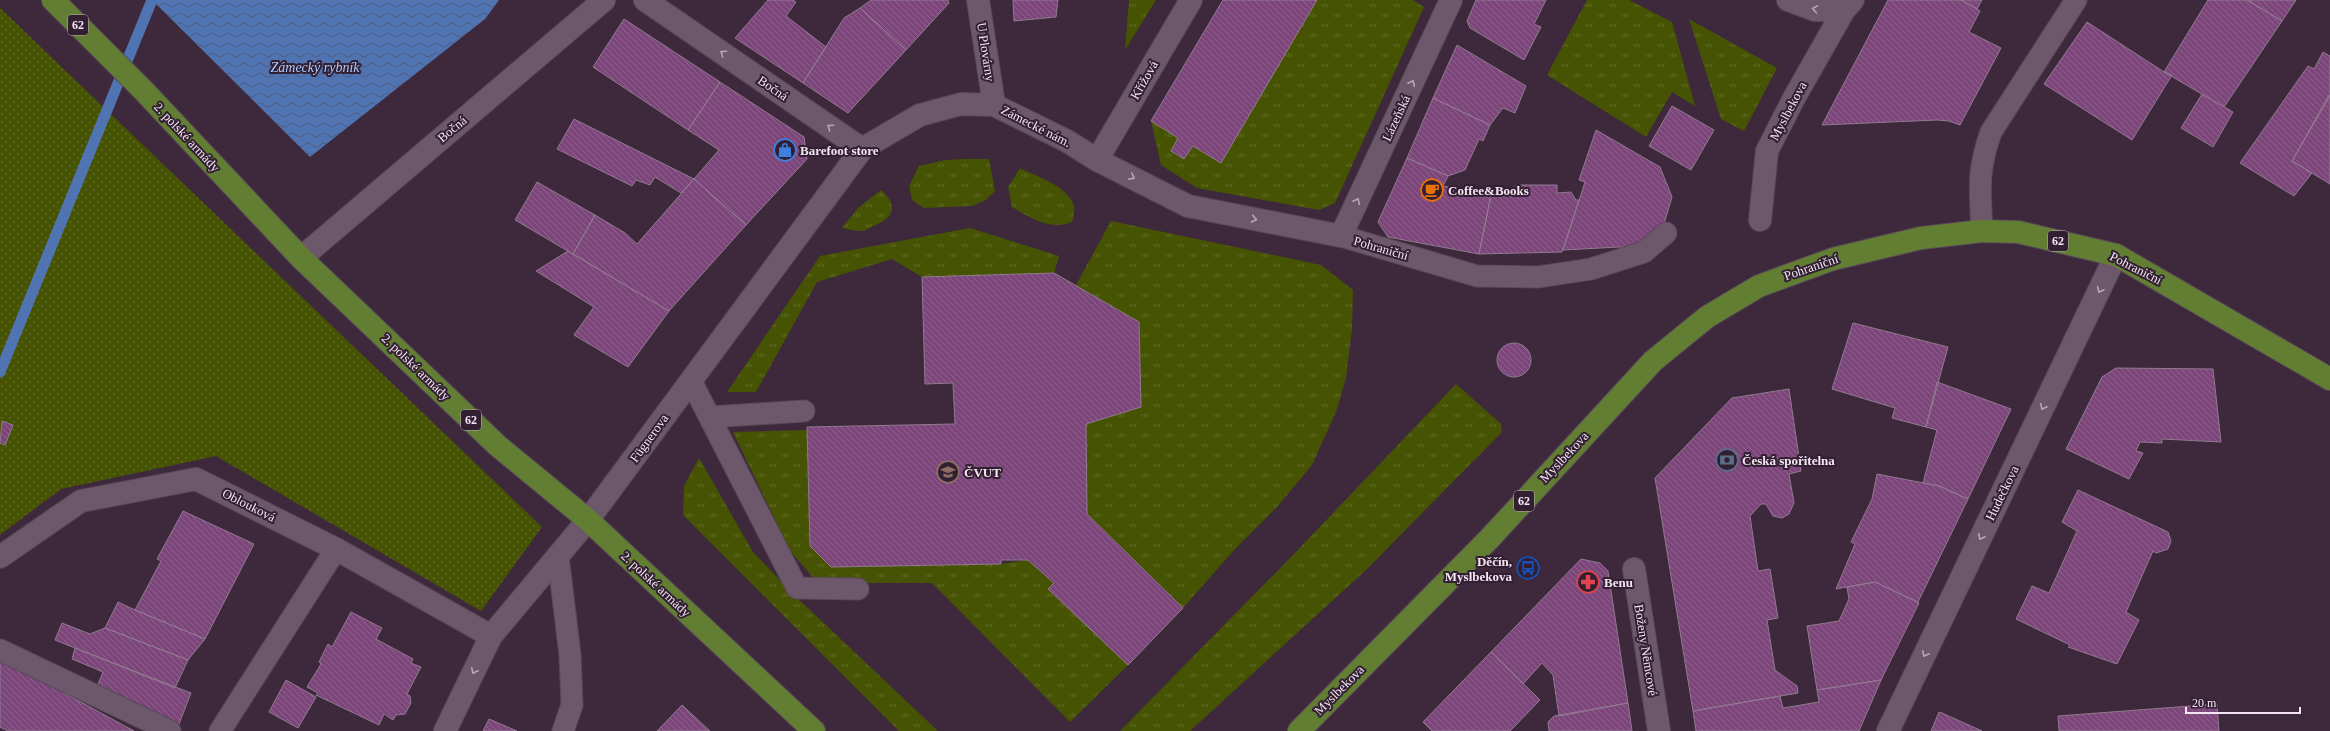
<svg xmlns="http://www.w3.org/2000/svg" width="2330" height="731" font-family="Georgia,serif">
<defs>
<pattern id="grass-tufts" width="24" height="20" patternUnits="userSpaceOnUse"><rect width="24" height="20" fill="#465303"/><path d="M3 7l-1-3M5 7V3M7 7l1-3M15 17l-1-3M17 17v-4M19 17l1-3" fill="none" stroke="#616c28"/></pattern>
<pattern id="park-dots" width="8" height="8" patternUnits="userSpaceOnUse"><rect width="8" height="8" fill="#465303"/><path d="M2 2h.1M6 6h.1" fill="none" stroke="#616c28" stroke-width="1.8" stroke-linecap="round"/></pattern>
<pattern id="water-waves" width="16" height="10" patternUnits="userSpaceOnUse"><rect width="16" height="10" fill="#5073b1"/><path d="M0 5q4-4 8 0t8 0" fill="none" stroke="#4d5e82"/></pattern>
<pattern id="building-back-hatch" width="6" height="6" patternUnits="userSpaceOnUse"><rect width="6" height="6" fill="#7c467b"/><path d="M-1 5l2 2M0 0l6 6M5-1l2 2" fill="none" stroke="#8f618e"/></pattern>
</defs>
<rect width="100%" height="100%" fill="#3d293b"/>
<path fill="url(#grass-tufts)" d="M1129,0H1156L1125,50Z
M1317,0H1413L1424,7L1335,203L1319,210L1197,188L1161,165L1151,121L1178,138L1171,151L1184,158Z
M1587,0H1629L1672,22L1695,106L1672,92L1646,137L1547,75Z
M1689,19L1777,68L1744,131L1721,119Z
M966,159H989L995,191L986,200L972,206L924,208L912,200L909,186L919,166L945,160Z
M1020,168C1038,177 1068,186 1074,206C1075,211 1073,217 1072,222C1049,231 1031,218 1012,207L1008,187Z
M881,190C899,206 894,218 873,226C869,228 866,231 861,231C855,231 849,229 842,228L858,208Z
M1111,221L1321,265L1353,290L1352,328L1346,378L1336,412L1312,465L1277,507L1235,549L1183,608L1087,514L1086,424L1141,407L1139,322L1077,287L1076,285Z
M970,228L1059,256L1054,273L922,277L892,259L817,282L756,392H727L820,256Z
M1456,384L1501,424L1502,432L1366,570L1190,731H1120L1293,555Z
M807,430L810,546L831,567L1001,564L1028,560L1054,583L1049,589L1128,665L1070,722L932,583H818L790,551L733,432Z
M699,458L753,552L793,594L938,731H899L683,515L684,486Z"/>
<path fill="url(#park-dots)" d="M0,8L542,527L481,611L216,456L61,489L0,535Z"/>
<path fill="url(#water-waves)" d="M152,0H499L485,19L310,157Z"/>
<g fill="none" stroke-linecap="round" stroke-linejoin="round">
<path stroke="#5073b1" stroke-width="11" d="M0,372L152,0"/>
</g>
<path fill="url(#building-back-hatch)" stroke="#917a8f" d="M768,0H793L796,2L786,16L826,47L803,83L735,38Z
M871,0H948L949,3L906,50L860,8Z
M1013,0H1058L1056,17L1014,21Z
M1223,0H1317L1221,163L1193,146L1184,159L1171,151L1178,138L1151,121Z
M1476,0H1546L1534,24L1541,27L1524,60L1470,28L1467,21Z
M1888,0H1961L1980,11L1969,32L2001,48L1960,125L1949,121L1937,120L1822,125Z
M1961,0H1982L1977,9Z
M2208,0H2247L2282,21L2224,107L2164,72Z
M2247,0H2296L2282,21Z
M860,8L906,50L848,113L803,83L844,18Z
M624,19L720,82L688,130L593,67Z
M2087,22L2164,72L2172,75L2132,140L2044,84Z
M1457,45L1526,86L1515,113L1503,108L1490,125L1433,98Z
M2323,52L2330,56V96L2292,161L2312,173L2294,196L2240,163L2308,66L2314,69Z
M720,82L804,137L807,159L746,225L694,179L719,150L688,130Z
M2202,94L2233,112L2213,147L2181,128Z
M2329,95L2330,96V184L2292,161Z
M1433,98L1490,125L1483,141L1479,139L1465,170L1448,176L1407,158Z
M1672,106L1714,130L1691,170L1649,146Z
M574,119L694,179L681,193L655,177L650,185L636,180L632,186L557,149Z
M1596,130L1660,167L1672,197L1663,227L1638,246L1563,250L1585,182L1579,180Z
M1407,158L1448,176L1443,186L1491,195L1479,254L1388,237L1378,222Z
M694,179L746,225L669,311L573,254L595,215L625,233L637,244Z
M537,182L595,215L573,254L515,220Z
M1515,185H1557V193L1571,192L1576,200H1579L1562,252L1479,254L1491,195L1516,194Z
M568,251L669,311L628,367L574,335L594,307L536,271Z
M1054,273L1139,322L1141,407L1086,424L1087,514L1183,608L1128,665L1048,589L1054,583L1028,560H1001V564L831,567L810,546L807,427L955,424L953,383L925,384L922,277Z
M1853,323L1948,347L1926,427L1892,418L1895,408L1832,389Z
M1497 360a17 17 0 1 1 34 0a17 17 0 1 1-34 0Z
M2116,368L2213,369L2221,442L2162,439V443L2140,442L2136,451L2143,453L2129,479L2066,449L2102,377Z
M1937,382L2011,409L1968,499L1939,486L1923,483L1937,430L1926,427Z
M1789,389L1801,471L1789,474L1794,503L1789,514L1782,518L1773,516L1766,504H1761L1750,516L1758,571L1770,569L1778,618L1767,620L1775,670L1797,686L1798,693L1693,711L1655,478L1732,398Z
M2,421L13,425L5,445L0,443Z
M1877,474L1939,486L1968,499L1918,602L1875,582L1836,589L1855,544L1851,542L1872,499Z
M2078,490L2168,532L2171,541L2168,549L2156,553L2153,551L2126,612L2139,620L2117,664L2068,647L2070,645L2016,619L2032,586L2049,593L2077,531L2062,522Z
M183,511L254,544L205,639L135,610L161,561L157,559Z
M1581,559L1600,563L1608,571L1628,703L1559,716L1553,675L1542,663L1523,684L1491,652Z
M1875,582L1919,603L1881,680L1817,690L1807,626L1839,621L1849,599L1847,587Z
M118,602L135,610L205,639L188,660L105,628Z
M351,612L382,628L376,639L413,659L411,663L421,667L407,694L410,696L411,703L405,714L396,715L393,720L384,714L379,725L316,695L318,693L307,687L321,664L319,662L328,644L332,647Z
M62,623L90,634L105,628L188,660L175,688L55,640Z
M75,648L191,693L179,724L95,691L103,672L72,659Z
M1491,652L1540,700L1510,731H1432L1423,722Z
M0,658L134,731H8L0,727Z
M286,680L316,697L298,728L269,712Z
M1881,680L1859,731H1696L1693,711L1780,696L1783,708L1819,702L1817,690Z
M1628,703L1632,731H1549L1548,722L1554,716Z
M2217,704L2219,731H2059L2058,716Z
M682,705L710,731H657Z
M1939,712L1942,713L1982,731H1931Z
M489,719L517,731H483Z"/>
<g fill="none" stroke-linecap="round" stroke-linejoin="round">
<g stroke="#594858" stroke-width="23">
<path id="lane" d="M1982,231C1980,190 1977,171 1991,132L2076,0
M1341,236L1477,276L1538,277L1591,269L1644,252L1666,233
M691,381L797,588L858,589
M710,417L804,411
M558,556L570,655L572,705L563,731
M0,650L170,731
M220,731L336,549"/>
</g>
<g stroke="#594858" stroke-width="24">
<path id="street" d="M645,0L862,149
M978,0L994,105
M1788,0L1815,10H1844
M1097,160L1191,0
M1760,220L1767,151L1794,98L1844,10L1853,0
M301,258L604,0
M0,557L81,501L196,479L336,549L491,636
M1634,569L1659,731
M445,731L491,636L588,520L862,149L920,115L961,104L994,105L1067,141L1097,160L1188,206L1341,236L1451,0
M1888,731L2116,255"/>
</g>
<g stroke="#594858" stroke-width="24">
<path id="primary" d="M53,0L144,91L301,258L498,446L588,520L814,731
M1299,731L1490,538L1653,361L1707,317L1759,286L1833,259L1921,238L1982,231L2018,232L2116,255L2330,379"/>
</g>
<use href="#lane" stroke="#6d576b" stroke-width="21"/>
<use href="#street" stroke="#6d576b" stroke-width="22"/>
<use href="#primary" stroke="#617e33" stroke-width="22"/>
</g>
<defs><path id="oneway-chevron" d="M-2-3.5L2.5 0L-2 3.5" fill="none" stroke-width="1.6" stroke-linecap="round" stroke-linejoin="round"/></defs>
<g stroke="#b7a6b5">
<use href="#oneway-chevron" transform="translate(1815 9) rotate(-170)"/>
<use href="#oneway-chevron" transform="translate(723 53) rotate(-146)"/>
<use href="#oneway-chevron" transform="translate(1412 83) rotate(-65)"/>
<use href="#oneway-chevron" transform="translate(830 127) rotate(-146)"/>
<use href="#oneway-chevron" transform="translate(1132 177) rotate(27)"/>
<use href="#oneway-chevron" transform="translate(1357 201) rotate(-65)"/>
<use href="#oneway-chevron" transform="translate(1254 219) rotate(11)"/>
<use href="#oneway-chevron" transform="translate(2100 290) rotate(115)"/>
<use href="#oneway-chevron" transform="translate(2043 407) rotate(116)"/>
<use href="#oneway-chevron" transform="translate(1981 537) rotate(116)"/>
<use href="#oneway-chevron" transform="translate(1925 654) rotate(116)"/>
<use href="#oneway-chevron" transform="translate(474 671) rotate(116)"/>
</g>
<defs>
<g id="shop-ring" transform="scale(1.15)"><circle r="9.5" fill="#321f31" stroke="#3f7fe0" stroke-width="1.5"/><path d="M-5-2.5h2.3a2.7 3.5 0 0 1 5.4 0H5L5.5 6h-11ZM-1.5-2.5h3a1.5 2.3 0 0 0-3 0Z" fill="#3f7fe0"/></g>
<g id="cafe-ring" transform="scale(1.15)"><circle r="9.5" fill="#321f31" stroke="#e8710a" stroke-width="1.5"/><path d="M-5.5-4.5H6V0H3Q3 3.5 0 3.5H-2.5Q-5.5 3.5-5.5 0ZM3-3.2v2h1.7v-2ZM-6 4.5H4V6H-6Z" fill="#e8710a"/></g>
<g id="bank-ring" transform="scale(1.15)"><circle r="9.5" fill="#321f31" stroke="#5c6f8a" stroke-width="1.5"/><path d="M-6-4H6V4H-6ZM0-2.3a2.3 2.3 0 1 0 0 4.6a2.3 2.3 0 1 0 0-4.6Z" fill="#5c6f8a"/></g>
<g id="university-ring" transform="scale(1.15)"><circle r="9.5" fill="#321f31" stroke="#8d6e63" stroke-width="1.5"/><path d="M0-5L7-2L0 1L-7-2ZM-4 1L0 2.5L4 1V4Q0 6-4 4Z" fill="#8d6e63"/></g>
<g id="bus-ring" transform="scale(1.15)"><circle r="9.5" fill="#321f31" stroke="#1a4fb4" stroke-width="1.5"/><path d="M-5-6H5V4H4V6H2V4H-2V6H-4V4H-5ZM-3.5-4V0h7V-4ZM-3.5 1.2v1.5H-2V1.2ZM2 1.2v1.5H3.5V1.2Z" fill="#1a4fb4"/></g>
<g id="pharmacy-ring" transform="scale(1.15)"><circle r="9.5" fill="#321f31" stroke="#e0444e" stroke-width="1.5"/><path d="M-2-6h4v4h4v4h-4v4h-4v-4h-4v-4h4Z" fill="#e0444e"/></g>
</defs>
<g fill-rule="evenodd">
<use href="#shop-ring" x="785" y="150"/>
<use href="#cafe-ring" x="1432" y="190"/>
<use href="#bank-ring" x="1727" y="460"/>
<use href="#university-ring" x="948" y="472"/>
<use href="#bus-ring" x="1528" y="568"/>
<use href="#pharmacy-ring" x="1588" y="582"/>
</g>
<g text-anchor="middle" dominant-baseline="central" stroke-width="4" stroke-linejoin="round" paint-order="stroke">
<g fill="#321f31" stroke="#b9aab8" stroke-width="1">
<rect x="68" y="15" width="20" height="20" rx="3"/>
<rect x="2048" y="231" width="20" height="20" rx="3"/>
<rect x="461" y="410" width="20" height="20" rx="3"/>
<rect x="1514" y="491" width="20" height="20" rx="3"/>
</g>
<g font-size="12" font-weight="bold" fill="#f3e6f2">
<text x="78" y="25">62</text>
<text x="2058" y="241">62</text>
<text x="471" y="420">62</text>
<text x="1524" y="501">62</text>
</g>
<g font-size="13" fill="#f3e6f2" stroke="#321f31">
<text transform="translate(986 52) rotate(81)">U Plovárny</text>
<text transform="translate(1144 80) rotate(-60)">Křížová</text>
<text transform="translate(773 88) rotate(34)">Bočná</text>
<text transform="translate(1788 111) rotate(-62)">Myslbekova</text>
<text transform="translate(1396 118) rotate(-65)">Lázeňská</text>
<text transform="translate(1036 126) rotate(27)">Zámecké nám.</text>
<text transform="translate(452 129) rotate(-40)">Bočná</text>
<text transform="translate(187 137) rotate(47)">2. polské armády</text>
<text transform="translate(1381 248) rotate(16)">Pohraniční</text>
<text transform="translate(1811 267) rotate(-19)">Pohraniční</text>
<text transform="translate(2136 268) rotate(27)">Pohraniční</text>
<text transform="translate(416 367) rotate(44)">2. polské armády</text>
<text transform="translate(649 438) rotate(-54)">Fügnerova</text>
<text transform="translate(1564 457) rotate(-47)">Myslbekova</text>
<text transform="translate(2002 493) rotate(-64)">Hudečkova</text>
<text transform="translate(249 505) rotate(27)">Oblouková</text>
<text transform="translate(656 584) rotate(43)">2. polské armády</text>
<text transform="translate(1646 650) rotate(81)">Boženy Němcové</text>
<text transform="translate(1339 690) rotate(-45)">Myslbekova</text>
</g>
<g font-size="13" font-weight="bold" fill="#f3e6f2" stroke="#321f31" text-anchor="start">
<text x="800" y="150">Barefoot store</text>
<text x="1448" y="190">Coffee&amp;Books</text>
<text x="1742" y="460">Česká spořitelna</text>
<text x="964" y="472">ČVUT</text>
<text x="1512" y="561" text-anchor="end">Děčín,<tspan x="1512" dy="15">Myslbekova</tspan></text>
<text x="1604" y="582">Benu</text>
</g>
<g font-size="14" font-style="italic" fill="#accafe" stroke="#321f31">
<text x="315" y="67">Zámecký rybník</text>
</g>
</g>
<path d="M2186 707v6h114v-6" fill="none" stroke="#f3e6f2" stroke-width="2"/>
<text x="2192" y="707" font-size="12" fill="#f3e6f2" stroke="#321f31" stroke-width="3" paint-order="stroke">20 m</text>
</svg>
